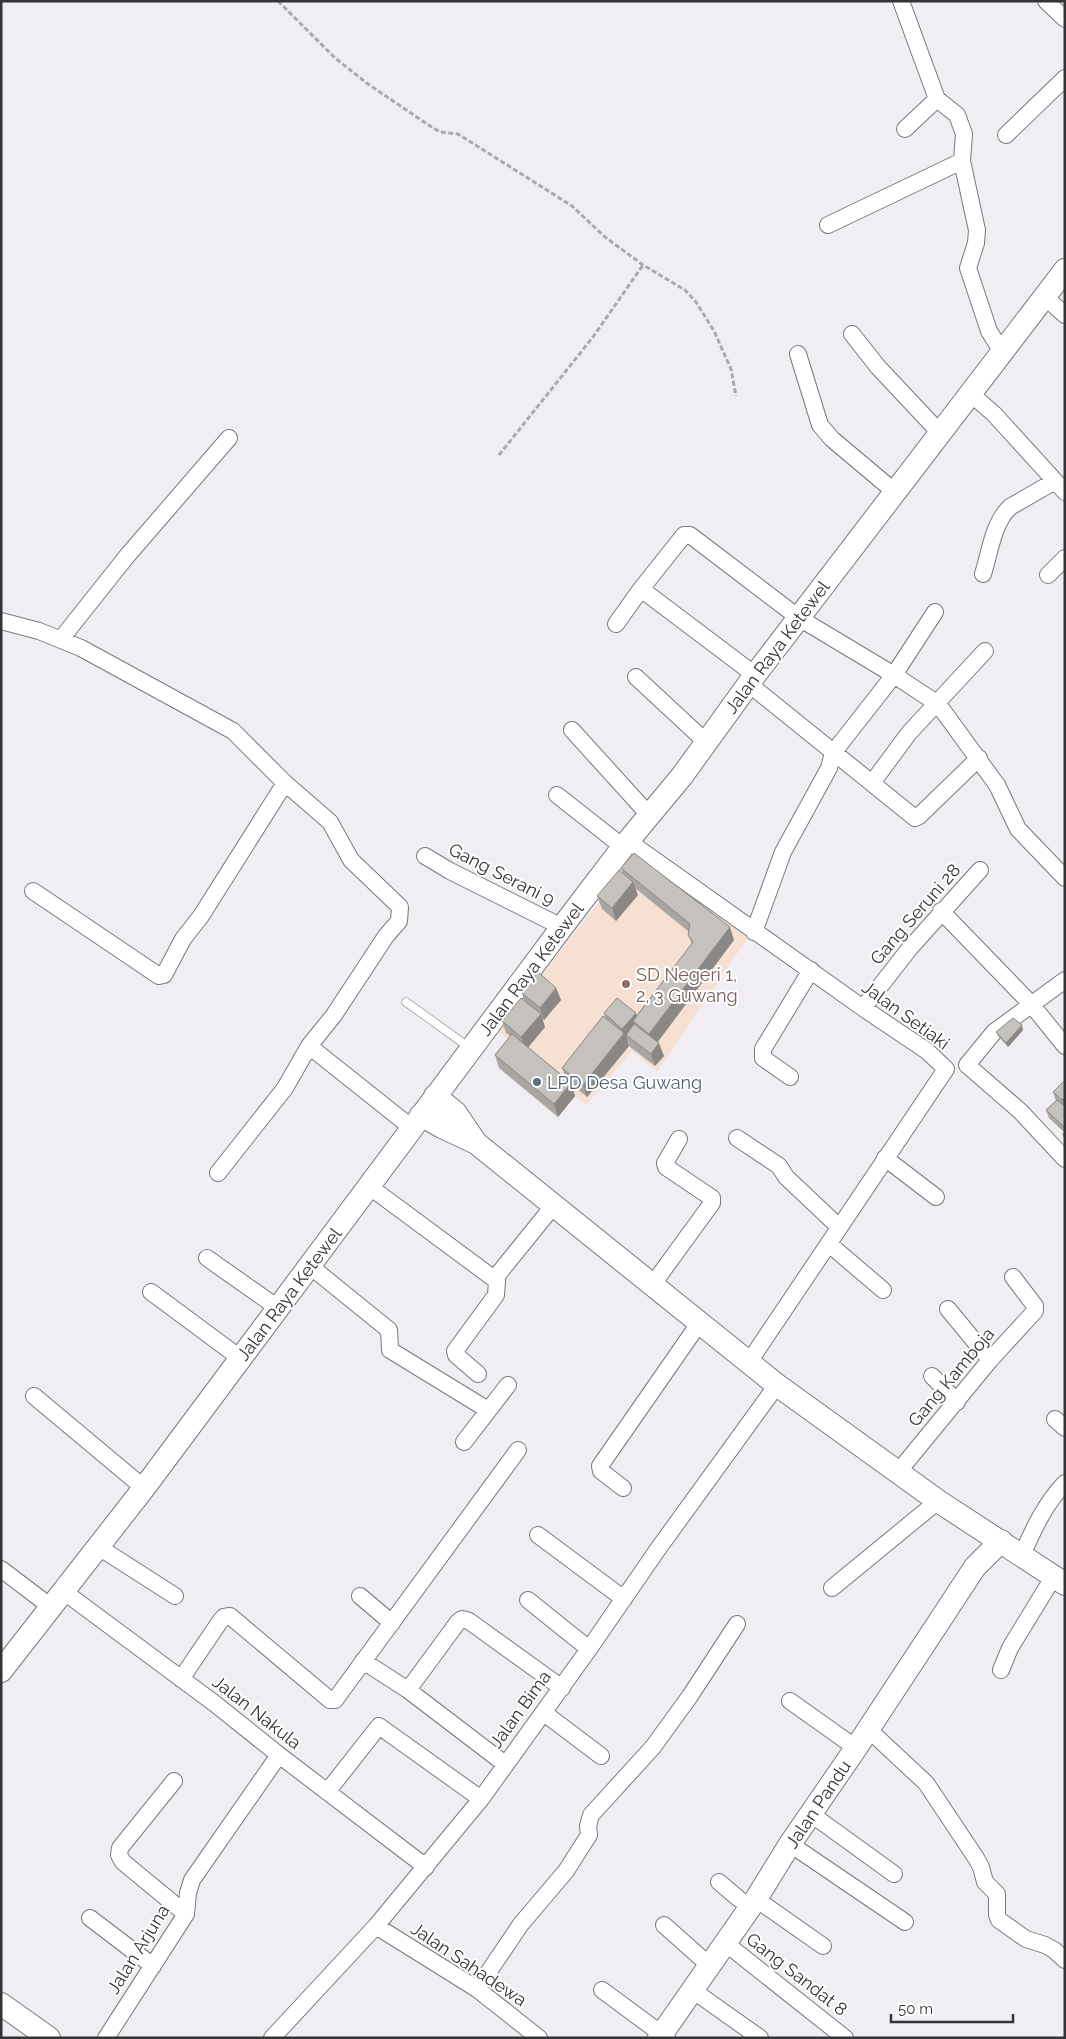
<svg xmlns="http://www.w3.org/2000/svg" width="1066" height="2039" font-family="Raleway,sans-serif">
<rect width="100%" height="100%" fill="#f0edf3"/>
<path fill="#f5e0d2" d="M635,856L749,936L657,1072L632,1051L586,1105L498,1031Z"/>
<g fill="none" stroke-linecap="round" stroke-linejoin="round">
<g stroke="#7a787d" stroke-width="9">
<path id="lane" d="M406,1002L470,1048"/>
</g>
<g stroke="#7a787d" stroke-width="18">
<path id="street" d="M901,1L937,99L957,115L964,134L962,161L977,230L976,243L968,268L989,331L1002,352
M1046,1L1065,19
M905,129L937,99
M1006,135L1065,78
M828,225L962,161
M1044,296L1065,315
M852,334L878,367L940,433
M798,354L820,425L832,439L895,492
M971,394L994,414L1065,492
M983,574C990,552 993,523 1010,507L1055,481
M1048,575L1065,558
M641,589L755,675
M1,621L39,631L81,648L233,731L285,783L330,822L351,860L400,907L399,921L386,936L334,1015L309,1046L285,1088L218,1173
M616,624L641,589L684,535H690L799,618L894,675L938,704L997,785L1018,829L1065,878
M61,639L127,556L229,438
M636,677L706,742
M749,684L915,818L919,816L979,758
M572,730L650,816
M872,783L909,733L985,651
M557,795L623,847
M628,841L863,1008L927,1051L946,1069
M425,856L450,871L562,927
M33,891L159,976L164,975L183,939L201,916L285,783
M941,911L1031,1004L1065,1046
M754,932L783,852L829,768L833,753L894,675L935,612
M863,1008L910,948L980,870
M309,1046L412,1128
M967,1065L1020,1111L1065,1159
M967,1065L994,1032L1065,980
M790,1077L763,1058V1049L811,970
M737,1138L779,1166L786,1177L839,1227
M885,1158L936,1197
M370,1187L497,1281L496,1295L455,1351L456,1355L478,1374
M829,1244L883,1290
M207,1258L278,1308
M310,1266L389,1330L390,1350L488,1410
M495,1278L554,1205
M653,1284L712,1203V1198L666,1167L665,1163L679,1139
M151,1292L240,1358
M948,1309L990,1360
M749,1362L946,1069
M932,1376L957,1402
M34,1396L144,1488
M1055,1419L1065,1428
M464,1442L508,1385
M898,1472L990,1360L1035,1311V1306L1013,1277
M623,1488L601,1471L600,1466L700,1322
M538,1535L624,1599
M97,1546L175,1596
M1022,1555C1034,1528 1045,1504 1065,1483
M1,1569L51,1607
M832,1588L938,1501
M63,1591L214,1703L279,1755L426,1867
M360,1596L392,1623
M528,1600L589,1649
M363,1661L408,1690L505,1764
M1001,1670L1010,1648L1054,1576
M181,1679L221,1620L224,1617L230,1616L330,1700H335L518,1450
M408,1690L458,1622L462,1619L469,1621L562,1688
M790,1701L856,1748
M544,1713L601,1756
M868,1729L926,1783L976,1858L981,1867L985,1882L997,1894V1915L999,1920L1026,1939L1045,1945L1054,1950L1065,1960
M174,1781L120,1848L119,1855L123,1862L186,1914
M327,1792L379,1726L481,1799
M811,1814L894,1874
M790,1844L905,1922
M719,1882L739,1899
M756,1899L823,1946
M90,1918L153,1966
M664,1925L709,1965
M376,1926L477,1989L539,2038
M724,1942L845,2038
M477,1989L521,1924L566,1871L589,1835L588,1826L591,1815L653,1747L690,1696L737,1624
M691,1989L760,2038
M602,1990L667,2038
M106,2038L186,1914L188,1893L192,1880L279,1755
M272,2038L376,1926L481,1799L589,1649L658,1549L777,1385"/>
</g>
<g stroke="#7a787d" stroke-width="24">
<path id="secondary" d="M435,1096L455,1112L476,1143
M421,1115L442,1127L476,1143L777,1385L938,1501L1065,1584
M1,1671L144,1488L562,927L623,847L682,776L755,675L1065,270
M1,2004L49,2038
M659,2038L756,1899L790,1844L856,1748L975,1567L1001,1541"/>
</g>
<path stroke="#aba9ad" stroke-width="3" stroke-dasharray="5 2.5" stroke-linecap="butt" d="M278,1L335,58L368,84L430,126L440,132L458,134L572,206L605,237L643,265L685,290L696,302L714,331L731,369L736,396
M499,455L593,337L643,265"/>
<use href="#lane" stroke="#fff" stroke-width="8"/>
<use href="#street" stroke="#fff" stroke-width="16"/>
<use href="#secondary" stroke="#fff" stroke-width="22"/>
</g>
<path fill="#a9a6a2" d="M621,868L734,940L657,1042L664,1056L655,1066L630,1047L628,1041H627L629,1046L587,1097L571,1084L575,1096L558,1117L499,1068L495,1055L510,1036L506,1033L502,1021L524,1000L522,993L556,988L561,1000L544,1020L542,1019L545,1027L528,1047L566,1079L562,1068L605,1018L604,1013L636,1016L692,944L688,935L689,932L635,888L638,895L616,921L602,909L597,896L623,874Z
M1023,1030L1008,1047L998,1036L996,1032Z
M1065,1080V1141L1062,1134L1064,1132L1049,1118L1046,1110L1056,1101L1053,1092Z"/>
<path fill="#8a8784" d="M633,882L638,895L616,921L612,908Z
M730,927L734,940L654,1047L649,1034Z
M556,988L561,1000L544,1020L540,1008Z
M636,1013L640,1026L633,1021L637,1030L626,1035L629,1046L587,1097L583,1085L624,1034L622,1029Z
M541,1014L545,1027L526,1050L521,1037Z
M1022,1025L1023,1030L1008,1047L1006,1043Z
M659,1043L664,1056L655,1066L651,1054Z
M571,1083L575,1096L558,1117L554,1104Z
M1065,1098V1107L1062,1100Z"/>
<path fill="#c5c1bc" stroke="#8a8784" d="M634,853L730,927L649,1034L633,1021L693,942L688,935L690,924L621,868Z
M619,870L633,882L612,908L597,896Z
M538,972L556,988L540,1008L522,993Z
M521,998L541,1014L521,1037L502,1021Z
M617,998L636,1013L622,1029L604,1013Z
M603,1016L624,1033L583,1085L562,1068Z
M1013,1018L1022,1025L1006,1043L996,1032Z
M634,1024L659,1043L651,1054L626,1035Z
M512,1034L571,1083L554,1104L495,1055Z
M1065,1080V1098L1062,1100L1053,1092Z
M1057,1100L1065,1106V1126L1064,1127L1046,1110Z"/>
<circle fill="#8d6e63" stroke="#fff" stroke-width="2" cx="626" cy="984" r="5"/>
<circle fill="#5c6f8a" stroke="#fff" stroke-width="2" cx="537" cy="1082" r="5"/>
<g text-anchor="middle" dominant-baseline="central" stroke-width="4" stroke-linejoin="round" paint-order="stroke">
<g font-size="18" fill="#343335" stroke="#fff">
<text transform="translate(777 647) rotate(-53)">Jalan Raya Ketewel</text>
<text transform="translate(502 874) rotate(27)">Gang Serani 9</text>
<text transform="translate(915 914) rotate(-49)">Gang Seruni 28</text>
<text transform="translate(531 969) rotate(-53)">Jalan Raya Ketewel</text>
<text transform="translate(906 1015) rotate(36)">Jalan Setiaki</text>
<text transform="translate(289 1294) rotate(-53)">Jalan Raya Ketewel</text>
<text transform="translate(951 1377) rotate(-50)">Gang Kamboja</text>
<text transform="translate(520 1709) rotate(-54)">Jalan Bima</text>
<text transform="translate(257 1712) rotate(38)">Jalan Nakula</text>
<text transform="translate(818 1804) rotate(-56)">Jalan Pandu</text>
<text transform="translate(138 1949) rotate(-58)">Jalan Arjuna</text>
<text transform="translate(469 1964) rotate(34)">Jalan Sahadewa</text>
<text transform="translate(797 1974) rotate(38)">Gang Sandat 8</text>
</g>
<g font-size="18" fill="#785e54" stroke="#fff" text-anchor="start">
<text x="636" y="974">SD Negeri 1,<tspan x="636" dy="21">2, 3 Guwang</tspan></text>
</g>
<g font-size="18" fill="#4e5e75" stroke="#fff" text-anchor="start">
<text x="547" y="1082">LPD Desa Guwang</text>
</g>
</g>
<rect width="1066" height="2039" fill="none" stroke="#343335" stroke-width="5"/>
<path d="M891 2014v8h122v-8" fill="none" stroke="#343335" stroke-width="2.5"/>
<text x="898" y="2014" font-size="15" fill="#343335" stroke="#ffffff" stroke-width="4" paint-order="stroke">50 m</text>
</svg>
